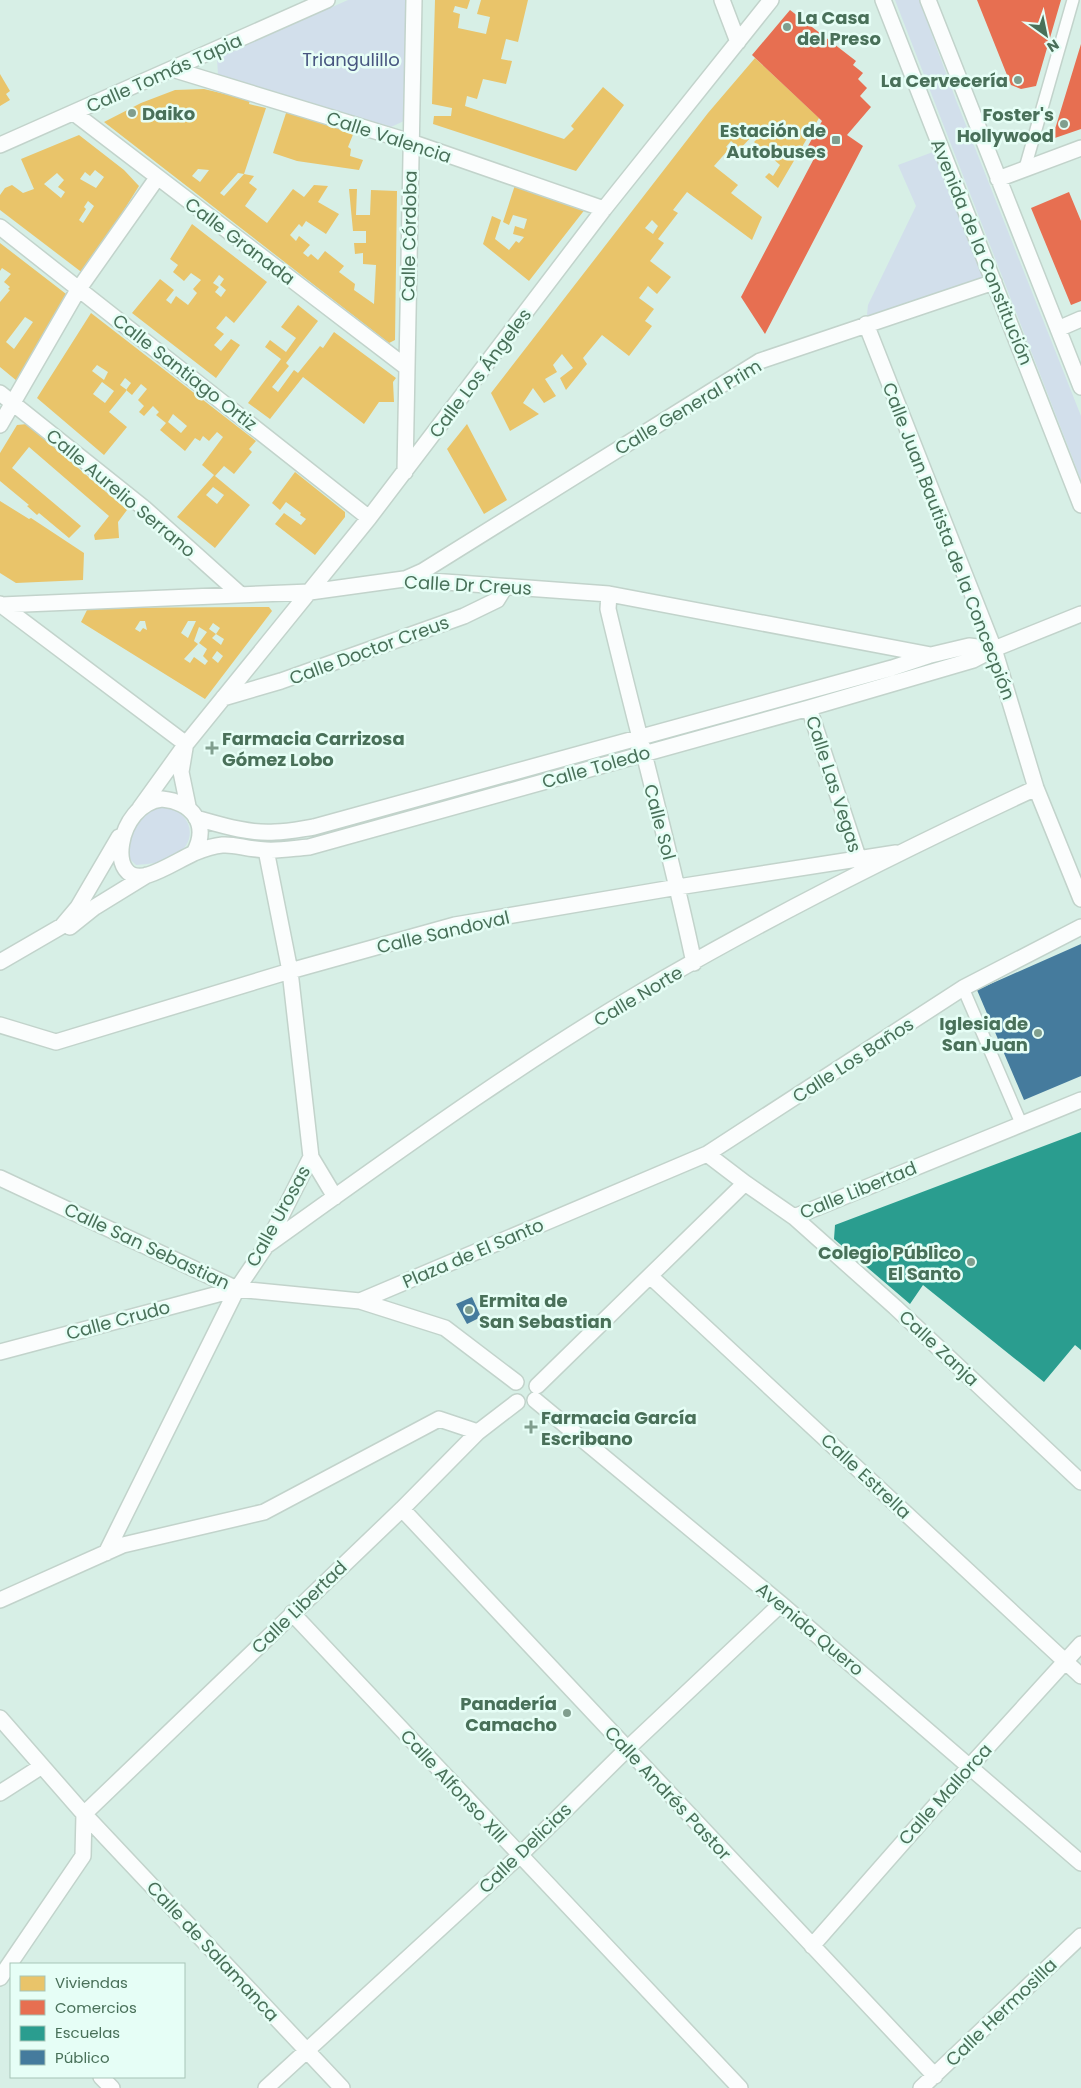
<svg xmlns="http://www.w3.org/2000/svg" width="1081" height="2088" font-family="Poppins,sans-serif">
<rect width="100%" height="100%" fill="#e7f4f0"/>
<path fill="#d7efe6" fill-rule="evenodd" d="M0,0H1081V2088H0ZM11,1964H184V2077H11Z"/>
<path fill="#d2dfeb" d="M348,0H406L404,121L391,127L218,75L217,58Z
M895,0H919L956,100L1081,416V480Z
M941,149L994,282L866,324L868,305L916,206L898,165Z
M159,807C191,807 202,841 173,857C162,863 149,864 136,865L129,858C129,834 136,817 159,807Z"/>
<path fill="#e9c46a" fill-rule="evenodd" d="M435,0H470L467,9L455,6L453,12L460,14L458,28L486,34L490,17L477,14L481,0H528L518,42L506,39L501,59L512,61L506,84L483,79L477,99L467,96L465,106L564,139L574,129L571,126L603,87L624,105L576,171L433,124L434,116H451L452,108L432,104Z
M755,58L819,118L778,188L765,177L769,173L773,176L780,165L754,142L757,139L753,135L740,149L731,141L726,147L729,149L714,166L738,185L731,193L762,217L752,240L687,192L673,210L678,213L658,239L664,243L650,261L671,277L657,294L648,286L639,298L654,309L645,321L652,326L629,356L602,335L583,358L587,364L566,390L560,378L573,368L562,354L553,365L557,372L545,379L556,396L544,403L533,388L523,403L539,414L510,431L491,393L708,113ZM652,220L658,226L653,234L645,228Z
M0,74L10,91L6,94L10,100L0,106Z
M204,89L250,100L249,104L266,108L244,174L238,173L220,193L224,196L244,174L254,176L249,183L257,189L245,206L267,223L293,189L304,197L314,185L328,186L318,202L339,214L326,234L306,221L302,227L299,224L290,235L296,241L299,236L310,245L303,253L308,257L311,254L318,260L325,251L344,266L339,272L355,284L354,290L374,304L376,265L363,264V253L355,254L354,243H366V231H353L349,189H357L356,215H370L371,190L397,191L395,340L389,343L104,122L141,103L175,90ZM198,169L209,170L200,182L192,176Z
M287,110L354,132L348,147L351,149L350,156L363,160L359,170L297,161L273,153Z
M79,135L124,170L139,186L84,274L0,210V195L5,188L12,185L23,193L34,189L21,159ZM95,170L104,177L96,188L80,179L85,172L90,176ZM57,173L64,180L58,187L65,192L61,198L44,184ZM88,201L94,206L83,223L79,220L86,209L84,207Z
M515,185L586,208L529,281L483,244L492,216L501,220L495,239L509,250L516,241L519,243L524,237L513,234L515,226L524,229L527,219L513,215L509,225L503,222Z
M192,224L267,282L234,323L226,316L216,328L224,334L214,345L221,351L231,339L240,345L216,378L132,313L160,279L174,290L166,300L171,304L176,296L188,305L197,293L193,289L201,280L191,273L184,281L173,272L178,265L170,259ZM219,275L224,279L220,285L226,290L221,297L215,292L219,287L213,283Z
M0,243L70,297L17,381L0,367V302L10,290L8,289L10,287L4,282L11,274L2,268L0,271ZM25,317L33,322L14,349L6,342Z
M298,305L318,321L286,363L289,366L272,387L278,392L294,370L298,373L320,346L323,348L334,332L396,378L393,382L394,402H379L364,424L303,377L270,419L248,403L281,359L265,347L270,340L286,352L296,338L281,327Z
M91,313L256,441L249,449L252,452L234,474L224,466L215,476L250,505L215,548L177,517L214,475L202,465L223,437L217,432L209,441L203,436L200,441L195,438L185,451L160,430L166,423L156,415L159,412L153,406L144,416L139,412L144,406L138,400L147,389L141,384L132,395L126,390L131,383L125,378L120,385L127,390L109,412L127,427L104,455L37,398ZM97,365L108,372L104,380L92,371ZM102,382L114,391L105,403L93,394ZM173,414L187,426L181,433L168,422ZM213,487L224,495L217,504L206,495Z
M27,424L127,510L118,522L119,538L95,540L94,535L109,516L29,447L12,468L81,526L69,538L39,513L37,515L27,506L29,505L0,481V453L17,425Z
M467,424L507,500L484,514L447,449Z
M295,472L345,512V517L315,555L275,524L284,513L301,525L306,519L300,515L301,513L286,502L280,510L272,503Z
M0,501L29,519L31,518L84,553L83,580L16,583L0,573Z
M269,607L272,611L205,699L81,622L88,608ZM140,621H145L147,630L143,628L140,632L135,629ZM188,621H196L188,638L181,633ZM213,623L220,628L216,634L224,639L221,645L212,638L216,634L209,629ZM199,627L207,632L199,643L207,649L203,656L208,661L205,665L194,657L190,663L184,659L198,644L194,641ZM217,651L223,656L218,663L212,658Z"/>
<path fill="#e76f51" d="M977,0H1061L1036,86L1021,89L1011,85Z
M790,10L856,61L853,65L863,73L858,79L867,88L860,96L871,107L847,135L863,146L765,334L741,297L818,151L808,146L822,121L752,55Z
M1081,44V129L1052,139Z
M1069,192L1081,221V301L1071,305L1031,208Z"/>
<path fill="#2a9d8f" d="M1081,1132V1350L1075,1345L1044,1382L923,1285L910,1304L834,1239L835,1225Z"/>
<path fill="#457b9d" d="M1081,944V1076L1024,1100L977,990Z
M472,1297L481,1317L467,1324L456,1304Z"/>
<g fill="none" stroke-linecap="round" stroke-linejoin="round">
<g stroke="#c2d3cb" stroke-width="14">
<path id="pedestrian" d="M1025,168L1073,0
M963,988L1021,1123"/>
</g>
<g stroke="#c2d3cb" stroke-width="18">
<path id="minor" d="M722,0L738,42
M883,0L1081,505
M928,0L1081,387
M172,69L411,142L604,209
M74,113L406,367
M0,145L327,0
M998,179L1081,148
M0,227L369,518
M866,324L994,649L1036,788L1081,899
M1058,329L1081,319
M0,393L144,508L241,595
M0,425L78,290L157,178
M405,472L414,0
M405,579L423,571L760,361L994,282
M609,594L608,609C636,727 669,844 694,963
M0,604L186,744
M1,605L310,592L404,579L609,594L931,655
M223,698L281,681L464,616L497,600L505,587
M809,708L859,860
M185,748L181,772L188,806
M162,799C192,802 210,824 194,853C179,860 164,870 148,875C105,888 116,804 162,799Z
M140,808L186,744L369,518L604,209L771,0
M196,818C221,825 249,834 275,832C288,832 301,829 314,827L892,668L931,655L969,646L994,649
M194,853C231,838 232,848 266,850C280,851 295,848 309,847L809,708L973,660L994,649L1081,614
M70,927L95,907L147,875
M0,962L62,926L78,907L119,837
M0,1025L56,1042L290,971L455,925L678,887L896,853
M707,1154L963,988L1081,927
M311,1157L335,1197
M0,1178L237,1289L360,1301
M794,1217L895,1307L1081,1482
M266,1246C396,1153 525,1059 663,979C784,909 909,847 1036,788
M650,1276L1081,1676
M0,1352L237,1289
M516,1382L445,1328L360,1301L707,1154L745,1183
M537,1386L745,1183L794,1217L1081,1100
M535,1400L781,1604L1081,1863
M402,1509L935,2076
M106,1553L237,1289L266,1246L311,1157L290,971L266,850
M0,1600L123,1545L264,1512L439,1419L478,1432
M292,1613L740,2088
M0,1718L84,1814L342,2088
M0,1793L42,1766
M84,1814L402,1509L478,1432L517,1402
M812,1946L971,1765L1081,1644
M0,1978L83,1856L84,1814
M101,2077L112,2088
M266,2088L519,1856L627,1749L781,1604
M921,2088L1081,1936"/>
</g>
<use href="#pedestrian" stroke="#fbfdfd" stroke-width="11"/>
<use href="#minor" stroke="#fbfdfd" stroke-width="15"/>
</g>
<g fill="#809e8e" stroke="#e6fef6" stroke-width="2">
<circle cx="787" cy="27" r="5"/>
<circle cx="1018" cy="80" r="5"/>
<circle cx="132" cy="113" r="5"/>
<circle cx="1064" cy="124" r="5"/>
<rect x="831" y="135" width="10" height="10" rx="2.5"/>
<path d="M209.5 740.5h5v5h5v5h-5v5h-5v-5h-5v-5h5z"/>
<circle cx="1038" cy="1033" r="5"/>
<circle cx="971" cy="1262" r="5"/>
<circle cx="469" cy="1310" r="5"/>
<path d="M528.5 1419.5h5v5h5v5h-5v5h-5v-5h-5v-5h5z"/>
<circle cx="567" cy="1713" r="5"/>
</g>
<g text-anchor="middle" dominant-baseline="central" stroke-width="5" stroke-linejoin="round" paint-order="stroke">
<g font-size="18" font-weight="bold" fill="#497059" stroke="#e6fef6" text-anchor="end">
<text x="797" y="17" text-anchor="start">La Casa<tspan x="797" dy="21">del Preso</tspan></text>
<text x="1008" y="80">La Cervecería</text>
<text x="142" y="113" text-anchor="start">Daiko</text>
<text x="1054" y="114">Foster's<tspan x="1054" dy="21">Hollywood</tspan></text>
<text x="826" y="130">Estación de<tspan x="826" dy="21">Autobuses</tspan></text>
<text x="222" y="738" text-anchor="start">Farmacia Carrizosa<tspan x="222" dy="21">Gómez Lobo</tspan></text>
<text x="1028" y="1023">Iglesia de<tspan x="1028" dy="21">San Juan</tspan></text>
<text x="961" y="1252">Colegio Público<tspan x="961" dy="21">El Santo</tspan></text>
<text x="479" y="1300" text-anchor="start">Ermita de<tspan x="479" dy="21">San Sebastian</tspan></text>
<text x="541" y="1417" text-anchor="start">Farmacia García<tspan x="541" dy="21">Escribano</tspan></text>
<text x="557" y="1703">Panadería<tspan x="557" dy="21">Camacho</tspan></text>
</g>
<g font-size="18" fill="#485680" stroke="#e6fef6">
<text x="351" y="59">Triangulillo</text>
</g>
<g font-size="18" fill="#497059" stroke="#e6fef6">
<text transform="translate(164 73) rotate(-24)">Calle Tomás Tapia</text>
<text transform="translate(389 137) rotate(18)">Calle Valencia</text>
<text transform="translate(409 236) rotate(-89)">Calle Córdoba</text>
<text transform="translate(240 241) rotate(37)">Calle Granada</text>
<text transform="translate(982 252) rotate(68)">Avenida de la Constitución</text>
<text transform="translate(185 372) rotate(38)">Calle Santiago Ortiz</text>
<text transform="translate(480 373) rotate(-53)">Calle Los Ángeles</text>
<text transform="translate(688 407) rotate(-31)">Calle General Prim</text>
<text transform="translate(121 493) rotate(40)">Calle Aurelio Serrano</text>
<text transform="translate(949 541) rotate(69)">Calle Juan Bautista de la Concecpión</text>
<text transform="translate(468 585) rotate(3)">Calle Dr Creus</text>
<text transform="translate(369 650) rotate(-20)">Calle Doctor Creus</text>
<text transform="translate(596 767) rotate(-16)">Calle Toledo</text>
<text transform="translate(834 784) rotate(72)">Calle Las Vegas</text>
<text transform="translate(660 822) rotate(75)">Calle Sol</text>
<text transform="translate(443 932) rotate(-13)">Calle Sandoval</text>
<text transform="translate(638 996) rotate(-31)">Calle Norte</text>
<text transform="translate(853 1060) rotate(-33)">Calle Los Baños</text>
<text transform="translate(858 1190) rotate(-22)">Calle Libertad</text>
<text transform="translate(278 1216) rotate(-61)">Calle Urosas</text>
<text transform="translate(147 1246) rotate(25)">Calle San Sebastian</text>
<text transform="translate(473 1253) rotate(-23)">Plaza de El Santo</text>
<text transform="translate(118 1320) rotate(-15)">Calle Crudo</text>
<text transform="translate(939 1348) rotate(43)">Calle Zanja</text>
<text transform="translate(866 1476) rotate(43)">Calle Estrella</text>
<text transform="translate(299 1607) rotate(-44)">Calle Libertad</text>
<text transform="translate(810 1629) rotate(40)">Avenida Quero</text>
<text transform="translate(454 1786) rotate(47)">Calle Alfonso XIII</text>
<text transform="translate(668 1793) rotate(47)">Calle Andrés Pastor</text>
<text transform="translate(945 1794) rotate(-48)">Calle Mallorca</text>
<text transform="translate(525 1848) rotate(-44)">Calle Delicias</text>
<text transform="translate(213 1951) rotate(47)">Calle de Salamanca</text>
<text transform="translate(1001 2012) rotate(-44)">Calle Hermosilla</text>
</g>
</g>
<rect x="10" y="1963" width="175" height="115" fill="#e6fef6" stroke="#a7c5b7"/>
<rect x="20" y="1976" width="25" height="15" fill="#e9c46a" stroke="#a7c5b7"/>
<text x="55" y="1988" font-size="15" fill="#497059">Viviendas</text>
<rect x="20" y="2000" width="25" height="15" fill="#e76f51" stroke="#a7c5b7"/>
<text x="55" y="2013" font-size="15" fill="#497059">Comercios</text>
<rect x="20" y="2026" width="25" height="15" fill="#2a9d8f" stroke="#a7c5b7"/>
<text x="55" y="2038" font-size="15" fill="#497059">Escuelas</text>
<rect x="20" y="2050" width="25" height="15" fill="#457b9d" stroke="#a7c5b7"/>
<text x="55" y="2063" font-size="15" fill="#497059">Público</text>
<g transform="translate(1046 35) rotate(147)" stroke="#e6fef6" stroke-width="4" paint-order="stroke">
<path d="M0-4L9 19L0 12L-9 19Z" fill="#497059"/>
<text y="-8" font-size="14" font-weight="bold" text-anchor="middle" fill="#497059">N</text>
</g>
</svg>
